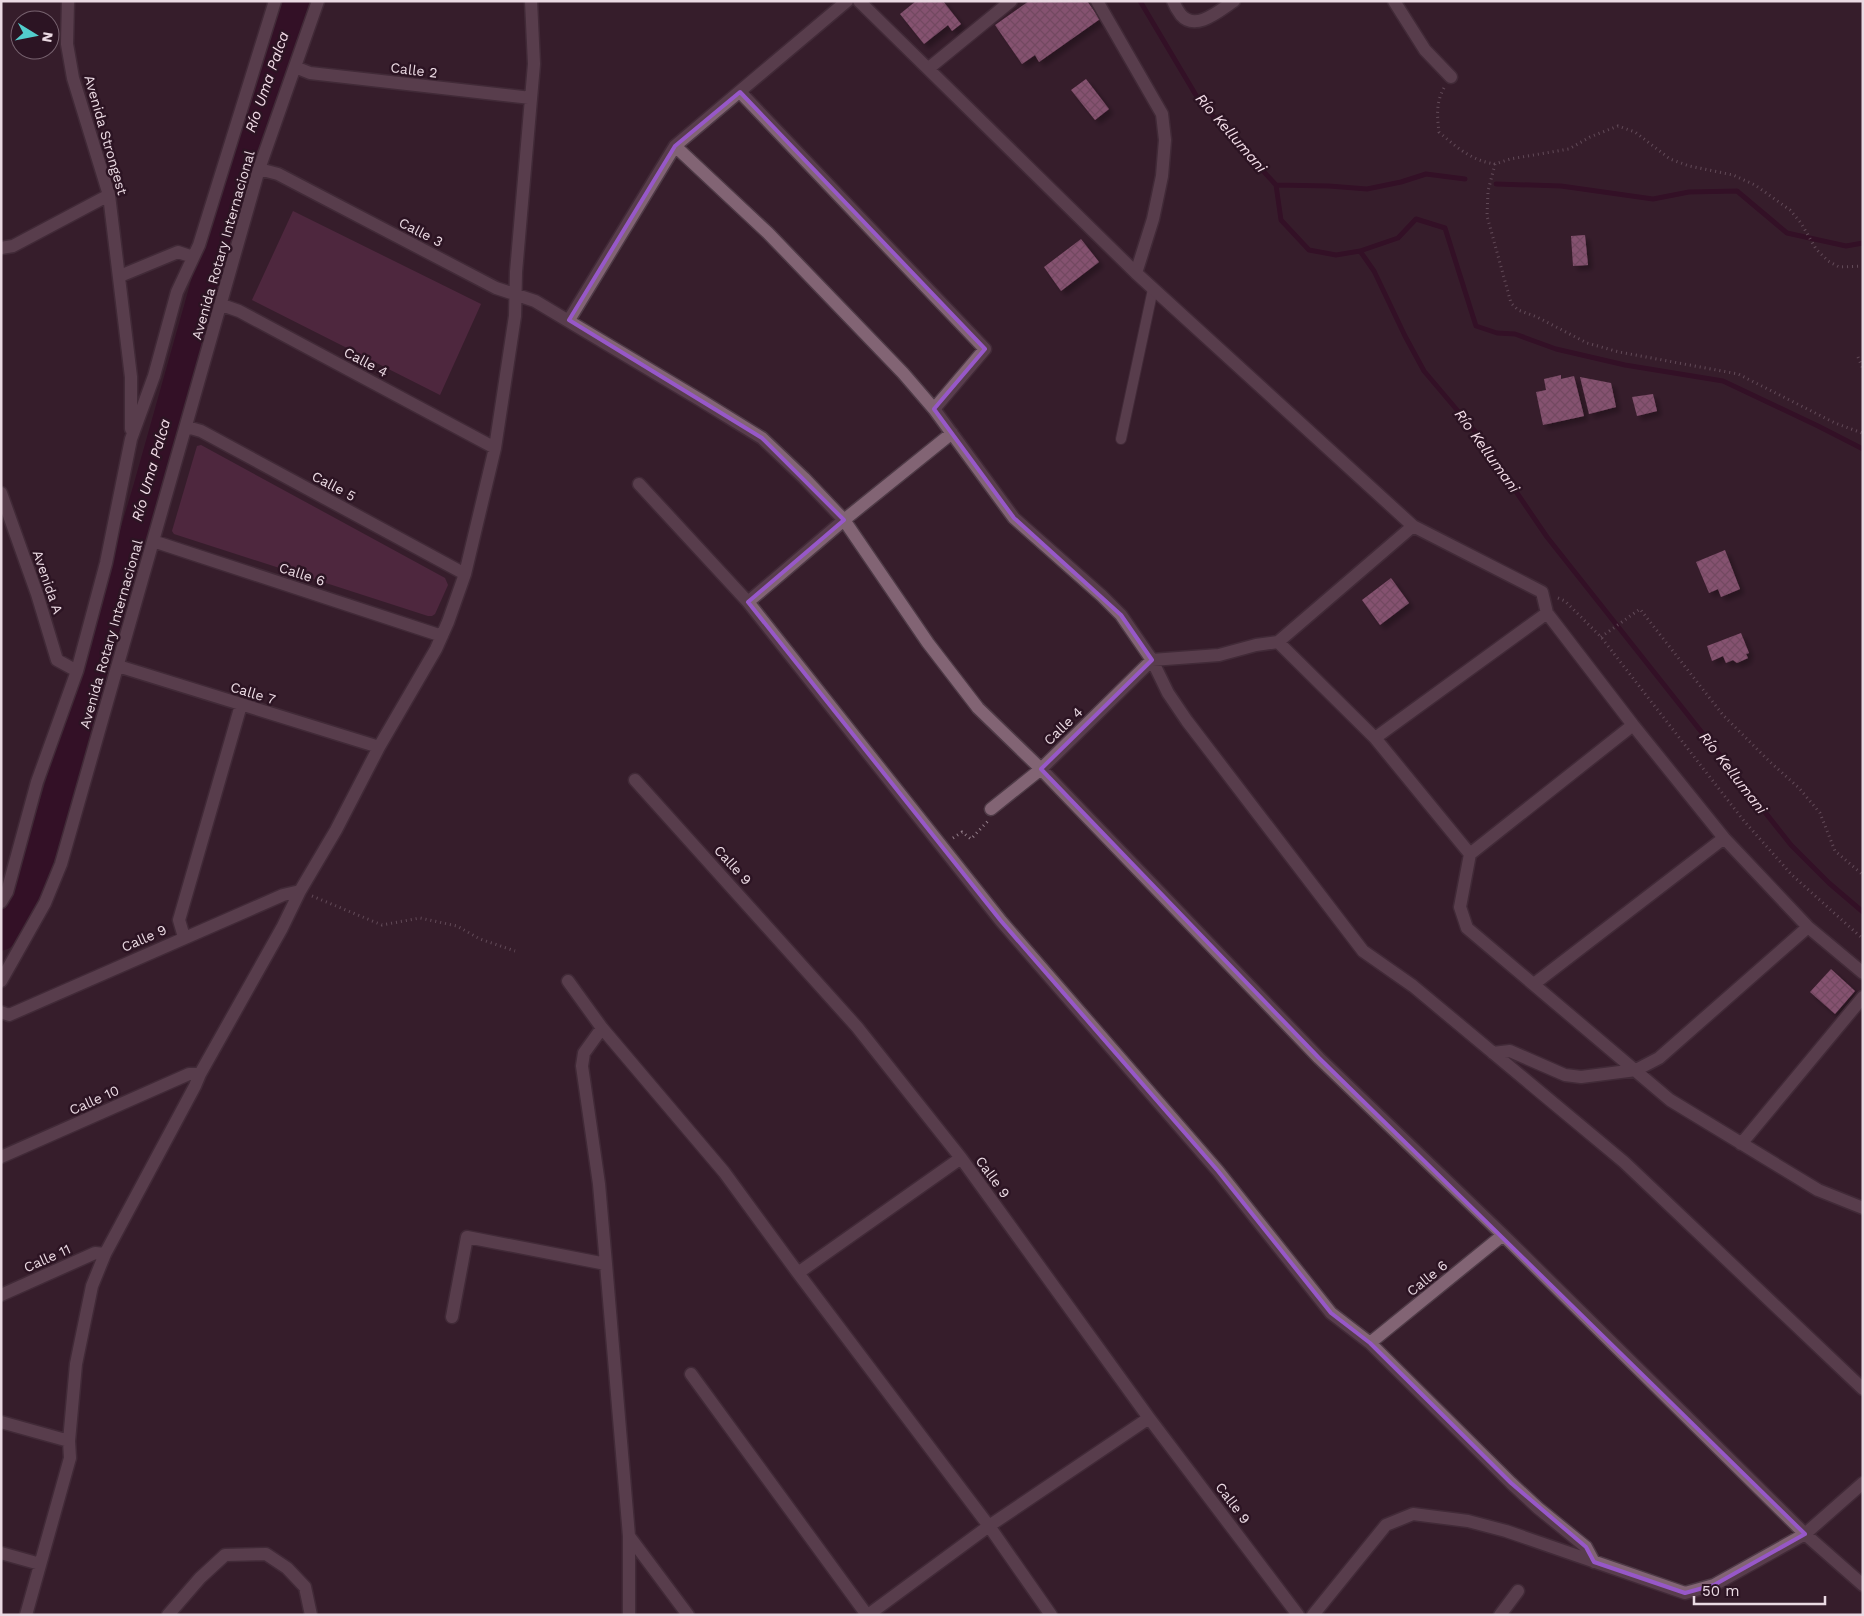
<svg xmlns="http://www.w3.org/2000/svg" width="1864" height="1616" font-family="'Work Sans',sans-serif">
<defs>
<pattern id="building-cross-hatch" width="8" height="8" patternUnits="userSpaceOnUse" patternTransform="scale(1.25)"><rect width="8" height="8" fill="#e593c3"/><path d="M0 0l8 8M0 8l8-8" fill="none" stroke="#bd7ea3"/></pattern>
<filter id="shadow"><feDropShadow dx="4.5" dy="4.5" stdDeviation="2.5" flood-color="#0009"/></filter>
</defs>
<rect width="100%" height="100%" fill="#371e2c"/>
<path fill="#6c3456" d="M293,211L481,304L440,395L252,300Z
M201,445L445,578L448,585L435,614L432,616H428L174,534L172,531L197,446Z"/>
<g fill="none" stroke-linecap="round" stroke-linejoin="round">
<path stroke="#300020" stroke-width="5" d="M1140,1L1200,102L1276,185L1281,220L1309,250L1336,255L1360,251L1374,271L1405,336L1424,371L1474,430L1547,537L1791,845L1829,883L1863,912
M1496,184L1561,186L1653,199L1689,192L1737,191L1787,233L1846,246L1863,243
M1276,185L1329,186L1367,189L1401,182L1426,174L1465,179
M1360,251L1398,238L1416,219L1445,228L1476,326L1497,333L1515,334L1556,349L1625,365L1723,381L1818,426L1863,449"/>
<path stroke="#300020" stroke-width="31" d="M1,935L26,892L36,868L149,487L243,153L295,1"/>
</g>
<path fill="url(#building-cross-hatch)" filter="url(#shadow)" d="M916,1H943L961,24L952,31L948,25L924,44L900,14Z
M1029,1H1087L1100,19L1039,62L1035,55L1022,64L995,25Z
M1086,79L1109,109L1095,120L1071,90Z
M1585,235L1588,265L1573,266L1571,236Z
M1081,239L1099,262L1061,291L1044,267Z
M1561,375V379L1574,376L1584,416L1543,425L1536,392L1546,390L1544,379Z
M1580,377L1611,383L1616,407L1589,414Z
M1653,394L1657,411L1637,416L1632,397Z
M1725,550L1740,589L1721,597L1718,589L1709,593L1696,562Z
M1391,578L1409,603L1380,625L1362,600Z
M1741,633L1749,653L1746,654L1748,658L1737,663L1733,660L1726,663L1723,656L1712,661L1707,646Z
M1831,969L1855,991L1835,1014L1810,992Z"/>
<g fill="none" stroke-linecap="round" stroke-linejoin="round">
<g stroke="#4e3a46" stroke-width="12">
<path id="service" d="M1121,439L1153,289"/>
</g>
<g stroke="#4e3a46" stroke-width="15">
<path id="minor" d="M68,1L67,44L73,78L109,195L131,377V429
M859,1L1136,273L1413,526L1542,592L1547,613L1633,725L1724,838L1808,927L1863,973
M1097,1L1162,114L1165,140L1162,176L1153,219L1136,273
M1173,1C1175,6 1178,11 1181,15C1196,32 1220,10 1234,1
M1394,1L1425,50L1451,77
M295,67L310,73L531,98
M929,68L1011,1
M740,92L985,349L934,409
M675,146L768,233L903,373L934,409L1014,518L1102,596L1121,615L1152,660L1168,693L1187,721L1363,951L1413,986L1624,1162L1863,1389
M259,169L278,174L496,288L535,301L702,401L762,438L804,478L844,520L928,643L978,708L1041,769L1319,1058L1503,1235L1805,1534L1863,1585
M1,248L13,246L109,195
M120,276L178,252L193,257
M222,305L239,311L495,448
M569,320L675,146L847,1
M187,427L201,431L465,574
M639,484L748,602L1001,921L1218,1171L1331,1313L1370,1343L1511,1483L1538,1508L1586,1547L1594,1562
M1,493L37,594L57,660L77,671
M153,541L442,636
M748,602L844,520L952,433
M1278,642L1375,738L1470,854L1460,907L1467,928L1670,1100L1818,1190L1863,1208
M118,666L379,747
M1375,738L1547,613
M635,780L857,1027L961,1158L1149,1418L1298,1615
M991,809L1041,769L1152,660L1219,655L1256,645L1278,642L1413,526
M1470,854L1633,725
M1,902L7,892L37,782L77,671L106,563L131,439L154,376L177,292L199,245L275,1
M184,937L179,920L241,705
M1,981L45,903L61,864L259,169L318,1
M568,981L602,1028L724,1172L798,1273L989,1526L1051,1615
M1534,984L1724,838
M1,1012L9,1015L283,895L300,891
M602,1028L584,1053L582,1066L599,1184L606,1264L629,1536V1615
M1493,1053L1510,1051L1565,1075L1581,1077L1636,1070L1659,1058L1808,927
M1741,1144L1863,997
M1,1157L189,1074H200
M798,1273L961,1158
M1,1295L95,1253L105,1254
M452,1317L467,1237L606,1264
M1370,1343L1503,1235
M691,1374L867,1615
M1,1422L69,1441
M629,1536L688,1615
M1,1553L40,1564
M26,1615L70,1458L69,1441L76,1364L92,1286L105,1254L195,1086L200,1074L282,928L300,891L336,830L379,747L436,649L448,622L465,574L495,448L515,316L516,272L534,64L531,1
M168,1615L200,1578L225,1555L266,1554L287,1568L305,1587L311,1615
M868,1615L989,1526L1149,1418
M1313,1615L1386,1525L1413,1514L1468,1521L1506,1531L1685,1593L1714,1585L1805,1534L1863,1483
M1500,1615L1518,1591"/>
</g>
<path stroke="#96818d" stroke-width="3" stroke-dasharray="1 4" stroke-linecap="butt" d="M1444,88C1436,102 1437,116 1439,132C1456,147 1472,161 1495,164
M1863,266L1839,267L1828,261L1816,249L1801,223L1790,210L1755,185L1733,175L1689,166L1670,159L1635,132L1618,126L1590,137L1569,149L1510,159L1495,164L1488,191L1487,216L1511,303L1518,310L1537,317L1587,343L1619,352L1738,374L1835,423L1862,433L1863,430
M1858,357L1863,369
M1558,598L1565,601L1601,637L1744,821L1792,875L1863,939
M1601,637L1640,609L1723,715L1769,761L1799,788L1820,813L1835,851L1863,875
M953,838L962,832L971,839L988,821
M312,896L382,925L420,918L457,926L480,939L515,951"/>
<use href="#service" stroke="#826474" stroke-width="10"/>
<use href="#minor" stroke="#826474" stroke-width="12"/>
</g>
<path d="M0 0H1864V1616H0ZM740,92L985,349L934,409L1014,518L1121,615L1152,660L1041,769L1319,1058L1805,1534L1714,1585L1685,1593L1594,1562L1586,1547L1511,1483L1370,1343L1331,1313L1218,1171L1001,921L748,602L844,520L762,438L569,320L675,146Z" fill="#371e2c" fill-opacity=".55" fill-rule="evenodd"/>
<path fill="none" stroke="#9758c8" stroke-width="4" stroke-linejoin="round" d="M740,92L985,349L934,409L1014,518L1121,615L1152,660L1041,769L1319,1058L1805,1534L1714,1585L1685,1593L1594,1562L1586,1547L1511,1483L1370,1343L1331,1313L1218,1171L1001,921L748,602L844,520L762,438L569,320L675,146Z"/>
<g text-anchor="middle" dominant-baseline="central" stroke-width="5" stroke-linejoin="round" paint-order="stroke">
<g font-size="14" fill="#ebdae3" stroke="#2c1423">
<text transform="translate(414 70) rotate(7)">Calle 2</text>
<text transform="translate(106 135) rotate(74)">Avenida Strongest</text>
<text transform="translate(421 232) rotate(27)">Calle 3</text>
<text transform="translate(223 245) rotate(-74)">Avenida Rotary Internacional</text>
<text transform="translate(366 362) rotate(28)">Calle 4</text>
<text transform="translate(334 486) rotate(28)">Calle 5</text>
<text transform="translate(302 574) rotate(18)">Calle 6</text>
<text transform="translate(48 582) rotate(71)">Avenida A</text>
<text transform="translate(111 634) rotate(-74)">Avenida Rotary Internacional</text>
<text transform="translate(253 693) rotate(17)">Calle 7</text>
<text transform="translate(1063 726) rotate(-44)">Calle 4</text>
<text transform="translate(733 865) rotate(48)">Calle 9</text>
<text transform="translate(144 938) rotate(-24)">Calle 9</text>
<text transform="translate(94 1100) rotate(-24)">Calle 10</text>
<text transform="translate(993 1177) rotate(54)">Calle 9</text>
<text transform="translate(47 1258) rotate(-24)">Calle 11</text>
<text transform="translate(1427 1278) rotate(-39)">Calle 6</text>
<text transform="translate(1233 1503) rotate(53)">Calle 9</text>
</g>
<g font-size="15" font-style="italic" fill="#f3dde8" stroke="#2c1423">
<text transform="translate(267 82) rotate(-71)">Río Uma Palca</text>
<text transform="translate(1231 133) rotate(49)">Río Kellumani</text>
<text transform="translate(1487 451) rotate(54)">Río Kellumani</text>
<text transform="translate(151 470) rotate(-74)">Río Uma Palca</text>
<text transform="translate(1733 773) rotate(52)">Río Kellumani</text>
</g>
</g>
<rect width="1864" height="1616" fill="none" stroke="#ebdae3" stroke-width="5"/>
<g transform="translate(35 35) rotate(100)"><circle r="24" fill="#2c1423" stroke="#786370"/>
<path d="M0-4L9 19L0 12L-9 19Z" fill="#52cdcc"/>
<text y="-8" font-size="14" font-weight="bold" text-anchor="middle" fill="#ebdae3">N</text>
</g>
<path d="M1694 1596v8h131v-8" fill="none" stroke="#ebdae3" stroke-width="2.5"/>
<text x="1702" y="1596" font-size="15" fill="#ebdae3" stroke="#2c1423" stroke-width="4" paint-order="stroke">50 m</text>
</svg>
